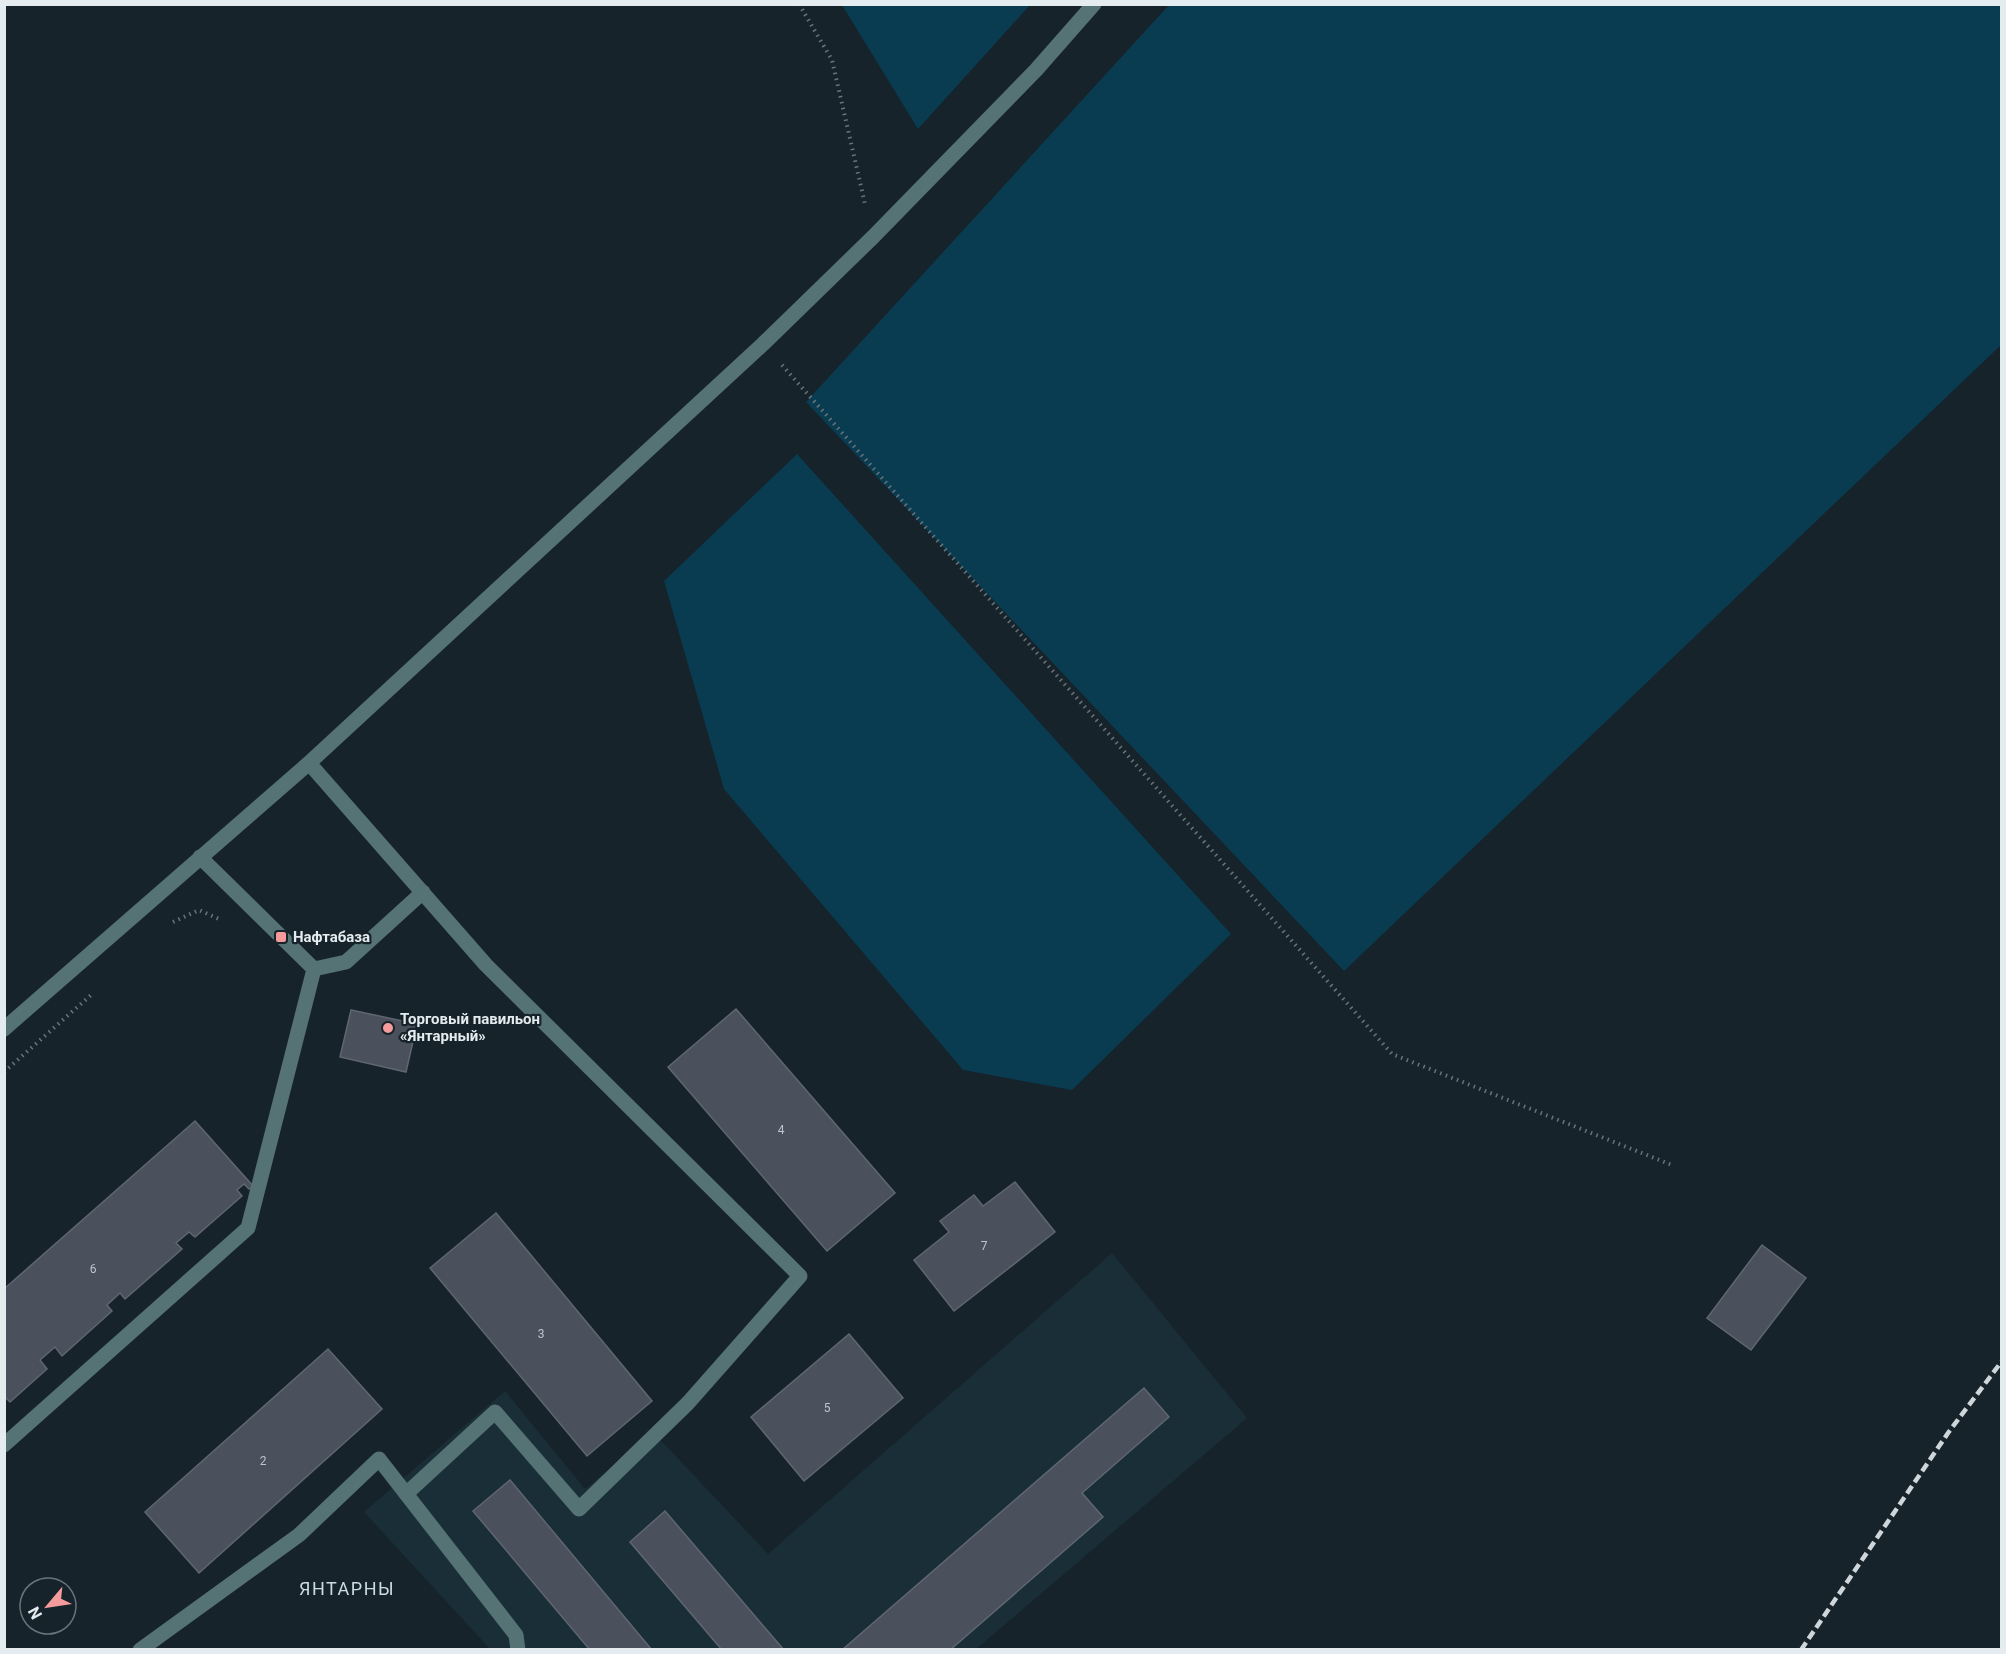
<svg xmlns="http://www.w3.org/2000/svg" width="2006" height="1654" font-family="Roboto,sans-serif">
<rect width="100%" height="100%" fill="#17232a"/>
<path fill="#1a2e38" d="M1112,1253L1247,1418L976,1649H490L364,1512L505,1391L585,1489L654,1433L768,1554Z"/>
<path fill="#093b51" d="M842,5H1030L918,129Z
M1169,5H2001V345L1344,971L806,402Z
M797,454L1231,934L1072,1090L963,1070L724,789L664,581Z"/>
<path fill="#4a505c" stroke="#5f6672" stroke-width="1.5" d="M736,1009L895,1193L827,1251L668,1067Z
M351,1010L417,1024L406,1072L340,1057Z
M195,1121L253,1186L249,1189L244,1184L237,1190L242,1196L195,1237L189,1232L176,1243L182,1249L125,1299L120,1293L107,1305L112,1311L62,1356L55,1347L40,1360L47,1369L10,1402L4,1396V1289Z
M1015,1182L1055,1232L954,1311L914,1260L949,1232L940,1221L974,1195L983,1206Z
M496,1213L652,1401L587,1456L430,1268Z
M1762,1245L1806,1278L1751,1350L1707,1318Z
M849,1334L903,1398L804,1481L751,1417Z
M328,1349L382,1409L199,1573L145,1512Z
M1144,1388L1169,1417L1082,1493L1103,1517L950,1650H842Z
M510,1480L652,1650H590L473,1511Z
M665,1511L784,1650H722L630,1542Z"/>
<g fill="none" stroke-linecap="round" stroke-linejoin="round">
<path stroke="#69747a" stroke-width="4" stroke-dasharray="1.5 4.5" stroke-linecap="butt" d="M799,4L832,60L865,204
M782,365L1392,1054L1672,1165
M173,922L199,910L219,919
M4,1072L91,995"/>
<path stroke="#557274" stroke-width="15" d="M309,763L486,965L800,1276L688,1403L579,1509L495,1412L406,1494
M200,857L314,969L346,962L423,892
M4,1029L309,763L763,344L873,237L1036,70L1094,4
M4,1445L248,1228L314,969
M140,1650L299,1535L379,1459L516,1635L518,1650"/>
<path stroke="#ced6da" stroke-width="4.5" stroke-dasharray="9 4.5" stroke-linecap="butt" d="M1801,1650L1948,1433L2002,1361"/>
</g>
<g fill="#f59b9c" stroke="#17232a" stroke-width="2">
<rect x="275" y="931" width="12" height="12" rx="3"/>
<circle cx="388" cy="1028" r="6"/>
</g>
<g text-anchor="middle" dominant-baseline="central" stroke-width="4.5" stroke-linejoin="round" paint-order="stroke">
<g font-size="12" fill="#bec5cb">
<text x="781" y="1130">4</text>
<text x="984" y="1246">7</text>
<text x="93" y="1269">6</text>
<text x="541" y="1334">3</text>
<text x="827" y="1408">5</text>
<text x="263" y="1461">2</text>
</g>
<g font-size="15" font-weight="bold" fill="#e4ecf0" stroke="#17232a" text-anchor="start">
<text x="293" y="937">Нафтабаза</text>
<text x="400" y="1019">Торговый павильон<tspan x="400" dy="17">«Янтарный»</tspan></text>
</g>
<g font-size="18" letter-spacing="1.5" fill="#cbdbe4" stroke="#17232a">
<text x="347" y="1588">ЯНТАРНЫ</text>
</g>
</g>
<rect width="2006" height="1654" fill="none" stroke="#e4ecf0" stroke-width="12"/>
<g transform="translate(48 1606) rotate(241)"><circle r="28" fill="#17232a" stroke="#697379" stroke-width="1.5"/>
<path d="M0-4.5L10 22L0 15L-10 22Z" fill="#f59b9c"/>
<text y="-9" font-size="16" font-weight="bold" text-anchor="middle" fill="#e4ecf0">N</text>
</g>
</svg>
